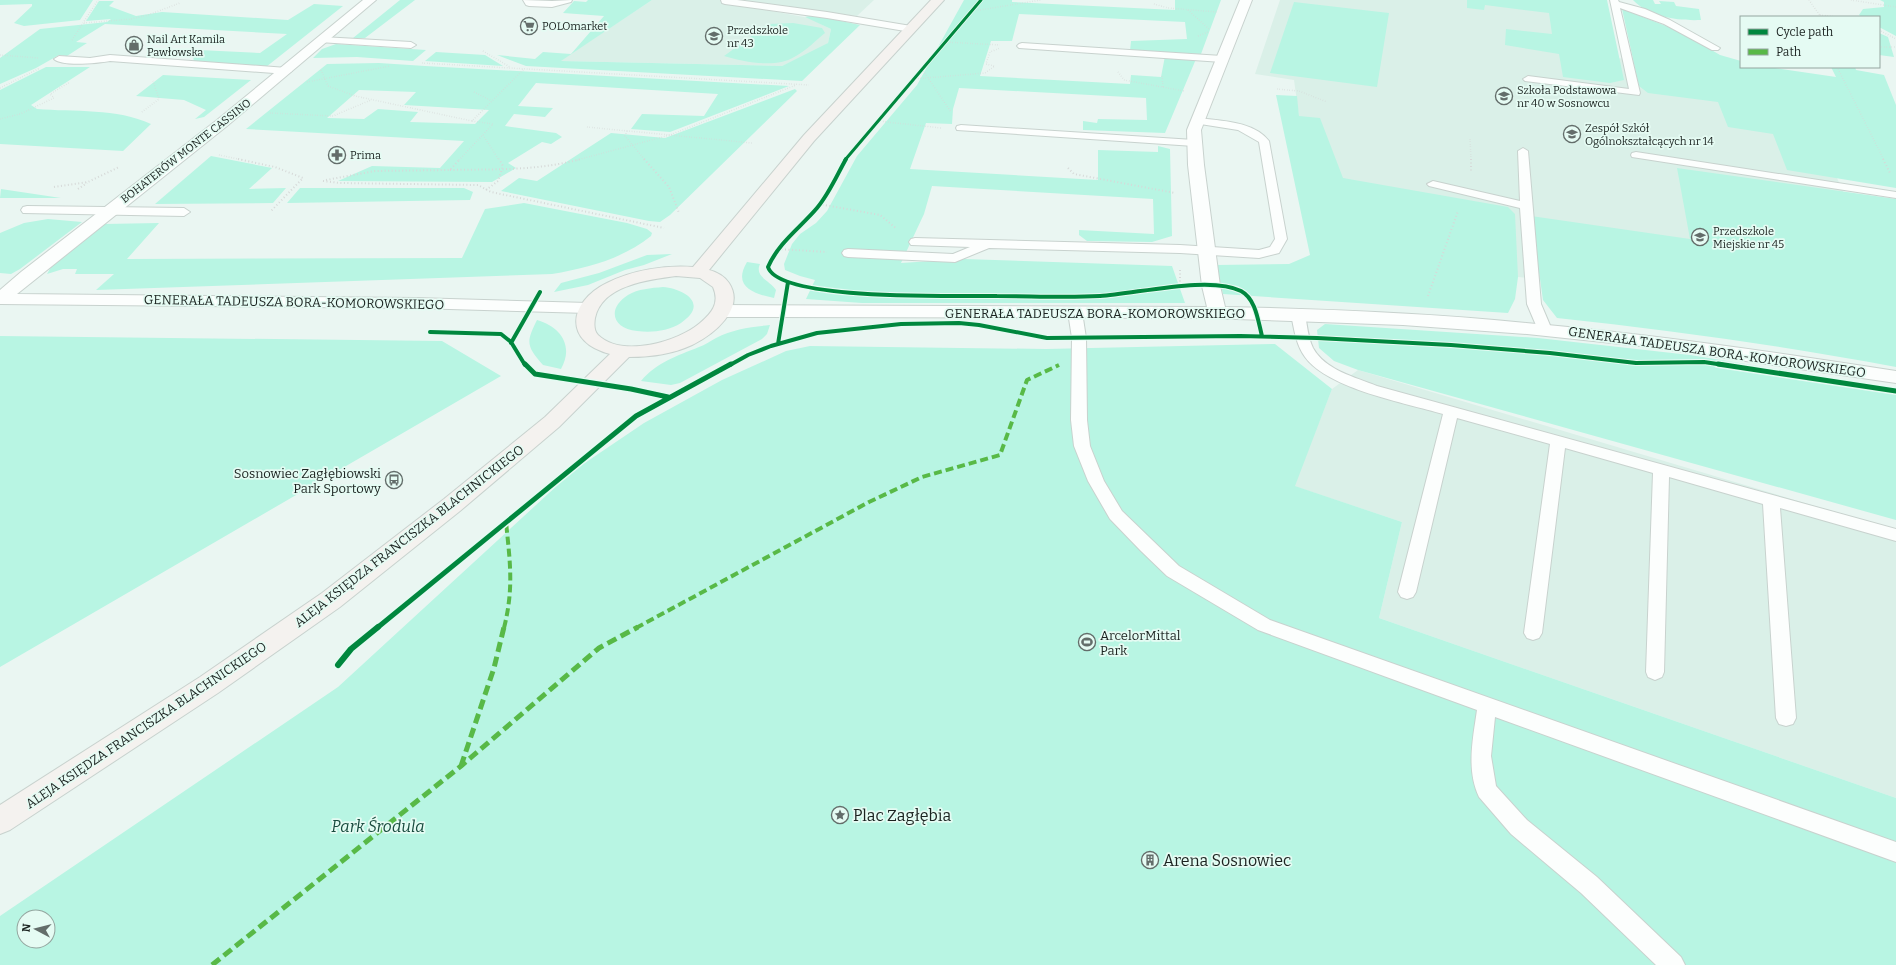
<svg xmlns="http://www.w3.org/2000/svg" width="1896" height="965" font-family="Bitter,serif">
<rect width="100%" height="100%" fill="#eaf6f2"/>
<path fill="#daf0e8" d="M652,0H874L857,16L766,4L761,9L809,18L831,29L828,43L823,47L782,66L560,61Z
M1280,0H1590L1608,57L1793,78L1845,196L1896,307L1518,277L1371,251L1299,116L1294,80L1255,74Z
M1358,370L1896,530V798L1379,618L1402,522L1294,486L1332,389Z"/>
<path fill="#b8f5e3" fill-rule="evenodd" d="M0,0H93L80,20L24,26L14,23L32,6V4L0,5Z
M400,0H415L365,38H353Z
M588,0H652L561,61L782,66L828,43L831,29L805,17L813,15L860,25L802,81L526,66L497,55L535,59L543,52L571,54L604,16L563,13L574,1L586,2Z
M964,0H1012V2L1175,10V0H1221L1201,54L1130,51L1131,41L1187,39L1185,22L1019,14L1012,41H991L980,76L1130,84L1131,75L1161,77L1165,56L1196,59L1165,133L1083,130V121L1097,123L1098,119L1147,120L1146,98L959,88L953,109L952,124L926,123L910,169L1098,180V150L1158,152V146L1170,149L1172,236L1152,242L1087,241L1079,235V230L1154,234L1153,199L932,186L924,214L901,263L964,259L1172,266L1185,303H862L806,299L815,280L800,276L785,270L784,264L792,244L800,234L816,223L827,211L857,156L917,85Z
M1467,0H1607L1624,80L1610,83L1563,77L1559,54L1505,45L1506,29L1552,34L1549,13L1485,5L1484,10L1467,8Z
M1633,0H1653L1655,4H1661L1659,1L1674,2L1676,6L1699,9L1701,20C1678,21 1649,17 1633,0Z
M1880,0H1896V36L1879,27V17H1862L1859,15L1863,9L1884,7V2Z
M99,1H114L109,6L136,16L162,12L288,20L314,4L343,6L266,67L194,63L193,54L199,50L260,53L287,34L105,24L76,42L87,43L67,56L59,55L36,68L0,84V58L40,29L107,22L111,19L86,21Z
M1294,2L1389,13L1377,87L1270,73Z
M1622,9L1679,31L1720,55L1741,61V67H1768L1836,77L1831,67H1855L1856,70L1884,75L1896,105V188L1787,170L1773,134L1728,127L1718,102L1648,93L1639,86Z
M793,23L822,28L825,33C816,40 807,50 796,56C776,69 745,62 724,56L768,24Z
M1879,33L1888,37L1894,57L1879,55Z
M336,44L426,50L413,61L357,57L313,58L322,49Z
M436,52L485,55L503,66L425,61Z
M379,63L425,66L789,86L670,132L631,129L642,114L704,116L718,94L536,83L518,106L553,108L545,117L514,114L505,126L556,133L562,137L551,144L542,142L508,163L516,168L492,182L338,181L372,166L440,168L464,141L246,129L327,64ZM359,90L416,92L404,105L489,110L475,124L410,122L418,112L378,109L364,119L327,118Z
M46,67H90L31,105L37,109C74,112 117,108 151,124L123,151L0,144V90Z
M163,75L251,80L204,117L195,119L206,110L184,100L136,96Z
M795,89L797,91L670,215L660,222L649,221L501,191L519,178L537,181L611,133L665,138Z
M1276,95L1297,96L1299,116L1320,118L1343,178L1508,207L1515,214L1518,277L1515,299L1508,313L1223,294L1216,265L1289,264L1310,255Z
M211,156L272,168L249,189L286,188L273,203L155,204Z
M1677,168L1896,199V367C1783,346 1671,330 1557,318L1543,300L1531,216L1690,239Z
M300,188H464L473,192L470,200L287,203Z
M1,189L61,198H0Z
M524,203L627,223L647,229L652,233L651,236C622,259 588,268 552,274L96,290L114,274H75L77,269H63L47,274L52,265L104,224L159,223L127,259L462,258L485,209Z
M48,219L82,222L20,269L11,274L0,273V233L24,223Z
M672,254L644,265L625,270L588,285L554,292L561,283L599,273L647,255Z
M747,262L760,264C754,277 771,281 776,290L774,298C754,294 732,287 747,262Z
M663,287C685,289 709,304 681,323C668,331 652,333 637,331C613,329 606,309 628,295C638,289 651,288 663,287Z
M537,320C561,327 574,346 561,369L543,365C526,346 526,342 537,320Z
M1325,324L1538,338L1690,355L1896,388V520L1358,370L1334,361L1319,348L1317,330Z
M770,325L767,334L762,339L680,383L671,385L641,381C657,362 677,356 699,347C705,345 710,341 716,338C733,329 751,327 770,325Z
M0,336L442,341L501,376L0,667Z
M1275,344L1332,389L1295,486L1402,522L1379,618L1896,798V965H0V916L338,687L573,471L644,423L722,380L786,351L810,346L1046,349ZM24,917H48V941H24Z"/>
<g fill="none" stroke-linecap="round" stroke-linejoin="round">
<g stroke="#c8d2ce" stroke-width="2">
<path id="lane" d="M523,0L552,1L572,0L571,2L552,7L529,6L526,5Z
M721,0H737L827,12L911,26L916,29L911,32L827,18L725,4L722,3Z
M1610,0H1618L1619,2L1645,9L1670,20L1720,48L1718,50H1712L1664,24L1620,8L1640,93L1639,95L1525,81L1523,79L1528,76L1629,89Z
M322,37L411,42L416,45L411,48L319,42L317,40Z
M1022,43L1222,56L1227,59L1222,62L1019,48L1017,46L1019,44Z
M110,55L287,68L292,71L287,74L110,61C99,63 62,67 54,59L59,56L90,58Z
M1198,118C1221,121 1254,121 1269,141L1287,239L1279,253L1259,258L1180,253L989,248L955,262L848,257L844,256L842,253L844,250L848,249L953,254L970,247L911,245L909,242L911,239L915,238L1180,245L1259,250L1270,247L1275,239L1259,142L1238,130L1194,123L1193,121L1194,119Z
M961,125L1194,140L1199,143L1194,146L957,130L956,128L957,126Z
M1523,148L1528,151L1541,304L1552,330L1550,333H1540L1538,330L1527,304L1520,208L1429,186L1427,184L1433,181L1520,201L1518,151Z
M1636,152L1896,192V198L1632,157L1631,155L1632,153Z
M27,206L184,208L190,212L184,216L23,213L21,210L23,207Z
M1075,308L1080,309L1082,312L1086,338L1087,420L1090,446L1104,481L1122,511L1179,566L1270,620L1896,842V862L1495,717L1491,756L1496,786L1527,820L1597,877L1681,957L1685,965H1656L1581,893L1511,834L1479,797C1466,770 1473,738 1477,710L1258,630L1167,576L1141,551L1110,519L1088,481L1074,446L1071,420L1072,338L1068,312L1070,309Z
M1298,310L1303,311L1305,314C1307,325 1308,338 1313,348C1325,370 1355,377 1377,386L1896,529V541L1780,508L1796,718L1793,724L1786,726L1779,724L1776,718L1763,504L1669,477L1664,672L1662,677L1655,680L1648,677L1646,672L1653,473L1565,448L1542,633L1539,638L1533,640L1527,638L1524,633L1550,444L1457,418L1416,592L1413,597L1407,599L1401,597L1398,592L1443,414C1406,403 1328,389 1305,357C1296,345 1294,329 1291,314L1293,311Z"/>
</g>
<g stroke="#c8d2ce" stroke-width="2">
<path id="street" d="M363,0H376L227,126L17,294L415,298L588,303L594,304L597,308L594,312L588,313L415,308L0,304V290L21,272L217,120Z
M1240,0H1252L1201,130L1204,165L1220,286L1225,307C1325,309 1426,313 1526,323C1650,334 1773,352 1896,371V383L1650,347L1527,334L1403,325L1208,318L722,317L715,315L713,311L715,307L722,305L1207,307L1202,286L1188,165L1187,130Z"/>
</g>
<g stroke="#c8d2ce" stroke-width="2">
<path id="secondary" d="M931,0H944L814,141L709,270C717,272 724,276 729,283C746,309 713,335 692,345C673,354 650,357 629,357L559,427L460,511L340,607L218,693L10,830L0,834V805L200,677L322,593L444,499L545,417L610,354C563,342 568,302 607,283C632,270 665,265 693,267L804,135ZM676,276L700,278L713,287C720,303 712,313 700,323C678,342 622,358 598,335C594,331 594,324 595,318C602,285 648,280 676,276Z"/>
</g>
<path stroke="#d6d9d8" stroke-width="1.5" stroke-dasharray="0.5 2" stroke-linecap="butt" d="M1809,0L1821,17
M1851,0L1896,7
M1154,4L1168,8L1217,12
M973,9L980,10L1041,0
M1188,10L1209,29
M1820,15L1837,17
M84,23L131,19L148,15L180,3
M1879,30L1896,39
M1198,36L1208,32
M72,40L98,0
M945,42L1000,45
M1879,47H1896
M483,51L510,67
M0,55L39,58
M422,63L809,85
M994,66L986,64L990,52L1000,48
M1837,67L1884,160
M922,69L951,112
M321,70L328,86L355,96L472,121
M1118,72L1124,80L1184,91
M1162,76L1163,87
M913,79L985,73L995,66
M307,82L390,66
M0,88L40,68
M1277,89L1299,91L1327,102
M474,92L492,101
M142,112L159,99L153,81
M270,113L333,116L371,100
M0,119L20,114L54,98L50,94L70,82
M878,121L941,128
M587,127L752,143
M627,131L625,136L645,160
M483,135L499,160
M1470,139L1471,160
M219,155L243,160
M459,160L493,124L472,121L524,69
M577,160L670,135L796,85"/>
<path stroke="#d6d9d8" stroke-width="2" stroke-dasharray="1 2.5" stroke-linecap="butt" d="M238,159L275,167L303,178L271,211
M644,159L669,187L679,213
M1471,159V173
M1883,159L1890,173
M1068,168L1074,174L1175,193
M450,170C494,169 538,171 581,159
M326,180L375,171L450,170L460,159
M323,181L340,183L478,185L491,192L664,228
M54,187L88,182L119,167
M78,189L87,183
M486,190L498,181L503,166L499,159
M819,204L880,215L897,229
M778,249L827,252
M1180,270V286
M1428,296L1458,211"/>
<use href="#lane" fill="#fcfefd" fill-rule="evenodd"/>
<use href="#street" fill="#fcfefd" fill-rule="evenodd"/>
<use href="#secondary" fill="#f4f2ef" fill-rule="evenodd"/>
<path stroke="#58b947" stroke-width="4" stroke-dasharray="8 4" stroke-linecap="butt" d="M504,628C514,588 510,562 506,522
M636,628L869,502L922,477L1000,455L1027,380L1059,365"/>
<path stroke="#58b947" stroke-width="5" stroke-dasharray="10 5" stroke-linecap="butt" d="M461,766L494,668L504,627
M212,965L461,766L599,648L638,627"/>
<g stroke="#e5fbf3" stroke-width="4.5">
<path id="cycleway-far3" d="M845,160L981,0"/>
</g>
<g stroke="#e5fbf3" stroke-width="6">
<path id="cycleway-far2" d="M846,159C837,175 829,194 817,208C800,228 779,242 768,267C779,302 961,295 997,296C1031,296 1066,298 1100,296C1136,294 1210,275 1241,291C1256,299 1258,321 1262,336
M430,332L501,334L511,342L525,365
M511,343L540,292
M778,344L788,282
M730,365L748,355L771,346L817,333L901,324L959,323L979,325L1047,338L1240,336L1317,338L1451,345L1550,353L1636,363L1704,362L1724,365"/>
</g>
<g stroke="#e5fbf3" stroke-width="8">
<path id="cycleway-far1" d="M525,364L535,374L631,389L668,397
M1718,364L1896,391
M377,628L636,416L731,364"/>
</g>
<g stroke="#e5fbf3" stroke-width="9">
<path id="cycleway" d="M338,665L351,649L378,627"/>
</g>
<use href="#cycleway-far3" stroke="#00873e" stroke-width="3"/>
<use href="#cycleway-far2" stroke="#00873e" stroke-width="4"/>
<use href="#cycleway-far1" stroke="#00873e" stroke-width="5"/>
<use href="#cycleway" stroke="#00873e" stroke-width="6"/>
</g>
<defs>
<g id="supermarket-ring" transform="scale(0.9)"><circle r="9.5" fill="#e5fbf3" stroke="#636d6a" stroke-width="1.5"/><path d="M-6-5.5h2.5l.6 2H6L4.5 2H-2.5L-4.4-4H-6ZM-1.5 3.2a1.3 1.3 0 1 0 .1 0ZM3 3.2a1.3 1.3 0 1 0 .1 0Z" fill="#636d6a"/></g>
<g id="school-ring" transform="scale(0.9)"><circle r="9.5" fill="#e5fbf3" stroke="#636d6a" stroke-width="1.5"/><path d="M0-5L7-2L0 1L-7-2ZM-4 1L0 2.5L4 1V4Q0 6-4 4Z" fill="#636d6a"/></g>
<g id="shop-ring" transform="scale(0.9)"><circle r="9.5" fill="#e5fbf3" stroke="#636d6a" stroke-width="1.5"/><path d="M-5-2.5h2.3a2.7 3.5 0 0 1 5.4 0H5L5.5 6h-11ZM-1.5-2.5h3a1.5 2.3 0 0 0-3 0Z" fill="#636d6a"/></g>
<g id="pharmacy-ring" transform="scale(0.9)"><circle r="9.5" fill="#e5fbf3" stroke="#636d6a" stroke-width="1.5"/><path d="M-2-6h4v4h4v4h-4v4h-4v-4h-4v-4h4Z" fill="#636d6a"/></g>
<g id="bus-ring" transform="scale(0.9)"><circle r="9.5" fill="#e5fbf3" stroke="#636d6a" stroke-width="1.5"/><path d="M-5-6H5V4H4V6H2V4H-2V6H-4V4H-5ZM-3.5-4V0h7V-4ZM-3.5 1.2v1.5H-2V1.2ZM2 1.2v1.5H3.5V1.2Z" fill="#636d6a"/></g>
<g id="stadium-ring" transform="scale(0.9)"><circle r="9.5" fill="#e5fbf3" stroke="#636d6a" stroke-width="1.5"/><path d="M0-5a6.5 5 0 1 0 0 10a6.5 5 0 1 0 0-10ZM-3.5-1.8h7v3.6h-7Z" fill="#636d6a"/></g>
<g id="sight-ring" transform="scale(0.9)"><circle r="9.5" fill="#e5fbf3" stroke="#636d6a" stroke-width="1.5"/><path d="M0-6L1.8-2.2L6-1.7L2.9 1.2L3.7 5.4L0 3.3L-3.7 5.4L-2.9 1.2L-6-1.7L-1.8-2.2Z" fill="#636d6a"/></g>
<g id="building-ring" transform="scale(0.9)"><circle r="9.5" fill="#e5fbf3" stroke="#636d6a" stroke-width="1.5"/><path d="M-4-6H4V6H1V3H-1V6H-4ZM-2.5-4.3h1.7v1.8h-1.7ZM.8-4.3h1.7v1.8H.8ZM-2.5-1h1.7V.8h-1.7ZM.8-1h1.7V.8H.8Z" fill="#636d6a"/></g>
</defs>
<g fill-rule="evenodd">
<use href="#supermarket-ring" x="529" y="26"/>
<use href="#school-ring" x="714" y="36"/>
<use href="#shop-ring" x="134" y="45"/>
<use href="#school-ring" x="1504" y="96"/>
<use href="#school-ring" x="1572" y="134"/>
<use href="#pharmacy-ring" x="337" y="155"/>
<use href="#school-ring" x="1700" y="237"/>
<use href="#bus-ring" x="394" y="480"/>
<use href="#stadium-ring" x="1087" y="642"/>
<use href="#sight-ring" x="840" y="815"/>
<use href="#building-ring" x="1150" y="860"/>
</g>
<g text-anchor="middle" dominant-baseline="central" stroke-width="3.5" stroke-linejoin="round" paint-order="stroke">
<g font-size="11" fill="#1b2320" stroke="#e5fbf3" text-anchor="start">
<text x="542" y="26">POLOmarket</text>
<text x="727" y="30">Przedszkole<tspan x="727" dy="13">nr 43</tspan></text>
<text x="147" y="39">Nail Art Kamila<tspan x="147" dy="13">Pawłowska</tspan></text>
<text x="1517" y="90">Szkoła Podstawowa<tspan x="1517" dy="13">nr 40 w Sosnowcu</tspan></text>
<text x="1585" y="128">Zespół Szkół<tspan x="1585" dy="13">Ogólnokształcących nr 14</tspan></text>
<text x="350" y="155">Prima</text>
<text x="1713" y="231">Przedszkole<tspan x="1713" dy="13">Miejskie nr 45</tspan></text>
</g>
<g font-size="11" fill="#1b2320" stroke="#e5fbf3">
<text transform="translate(186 151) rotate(-38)">BOHATERÓW MONTE CASSINO</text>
</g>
<g font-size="13" fill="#1b2320" stroke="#e5fbf3">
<text transform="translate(294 302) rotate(1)">GENERAŁA TADEUSZA BORA-KOMOROWSKIEGO</text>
<text x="1095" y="313">GENERAŁA TADEUSZA BORA-KOMOROWSKIEGO</text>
<text transform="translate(1717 352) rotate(8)">GENERAŁA TADEUSZA BORA-KOMOROWSKIEGO</text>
<text transform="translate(409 536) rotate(-38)">ALEJA KSIĘDZA FRANCISZKA BLACHNICKIEGO</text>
<text transform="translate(146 725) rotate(-34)">ALEJA KSIĘDZA FRANCISZKA BLACHNICKIEGO</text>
</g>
<g font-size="13" fill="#1b2320" stroke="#e5fbf3" text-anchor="end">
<text x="381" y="473">Sosnowiec Zagłębiowski<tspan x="381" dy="15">Park Sportowy</tspan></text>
<text x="1100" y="635" text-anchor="start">ArcelorMittal<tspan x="1100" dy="15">Park</tspan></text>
</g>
<g font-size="16" fill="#1b2320" stroke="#e5fbf3" text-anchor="start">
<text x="853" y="815">Plac Zagłębia</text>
<text x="1163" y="860">Arena Sosnowiec</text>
</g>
<g font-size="16" font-style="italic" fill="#194c3f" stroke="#e5fbf3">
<text x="378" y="826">Park Środula</text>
</g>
</g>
<rect x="1740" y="16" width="140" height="52" fill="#e5fbf3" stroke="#94a59f"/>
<rect x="1748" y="29" width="20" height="6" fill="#00873e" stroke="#94a59f"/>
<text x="1776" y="36" font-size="12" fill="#1b2320">Cycle path</text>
<rect x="1748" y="49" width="20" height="6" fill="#58b947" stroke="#94a59f"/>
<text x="1776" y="56" font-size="12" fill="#1b2320">Path</text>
<g transform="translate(36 929) rotate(277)"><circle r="19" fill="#e5fbf3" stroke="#94a59f"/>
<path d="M0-3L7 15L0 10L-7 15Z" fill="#636d6a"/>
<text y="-6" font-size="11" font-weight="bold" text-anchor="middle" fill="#1b2320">N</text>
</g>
</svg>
